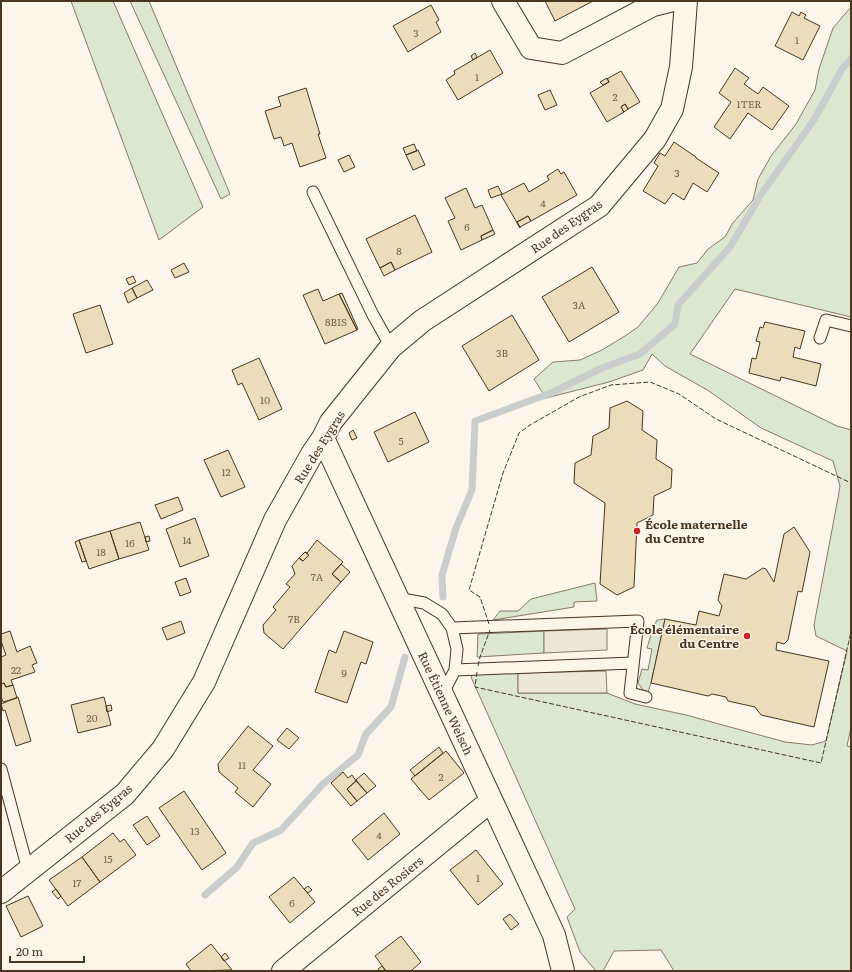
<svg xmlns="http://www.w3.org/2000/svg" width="852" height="972" font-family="Literata,serif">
<rect width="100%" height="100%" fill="#fbf6e9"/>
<path fill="#dce7d0" stroke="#887966" d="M71,1H113L203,207L159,240Z
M130,1H149L230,194L221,199Z
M851,7V317L735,289L690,354L837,426L851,430V727L847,746L851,747V971H674L661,950L614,951L603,971H596L580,952L567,917L575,909L471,677L475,672L518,673V693H607L635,704L686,715L785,742L812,745L826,741L847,651L816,636L814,625L838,498L840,486L833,461L761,428L709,391L665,366L652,354L643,370L609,382L546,398L534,379L553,362L580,360L602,350L625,336L638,327L658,303L679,267L697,263L708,249L725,237L732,224L753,200L758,179L771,156L796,124L815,90L819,69L833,28Z
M595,583L597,601L574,602V607L493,620L500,611H518L531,599Z
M665,619L651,683L648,692L643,690L638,683L642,669L648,670L652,649L647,648L653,628L657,620Z
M544,631V653L477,657L478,634Z"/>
<path fill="#ede7d9" stroke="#887966" d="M607,629V650L544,653V631Z
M606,671L607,693H518V673Z"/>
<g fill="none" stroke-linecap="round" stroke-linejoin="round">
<path stroke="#c9cecd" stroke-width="7" d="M443,597L442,575L456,528L472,490L475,421L551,393L602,368L640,354L675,324L678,305L730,247L762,193L814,120L842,69L851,59
M205,895L237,867L253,843L281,830L323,784L358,755L366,734L391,707L405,657"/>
</g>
<path fill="#ecdcbc" stroke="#4a3520" d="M545,1H593L555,21Z
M431,5L439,20L436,22L441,32L408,52L393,26Z
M792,12L799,16L801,12L806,15L804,18L820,26L803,60L775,46Z
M490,50L503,73L458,100L446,80L455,74L454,71Z
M475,53L477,57L473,60L471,56Z
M735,68L749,78L744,84L758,94L763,87L789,106L772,130L748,113L730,139L714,127L731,102L719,93Z
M621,71L640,102L628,109L625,104L621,107L624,112L607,122L590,93L609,82L607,79Z
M607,78L609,82L603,85L600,82Z
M306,88L320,134H318L326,158L300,167L292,143L284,146L281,137L274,139L265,111L281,106L278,97Z
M550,90L557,105L545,110L538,95Z
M625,104L628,109L624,112L621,107Z
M674,142L696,157V158L719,173L707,192L693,183L684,200L673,193L665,204L643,191L658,166L654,163L660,153L665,156Z
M414,144L417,151L406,155L403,148Z
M418,150L425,165L413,170L406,155Z
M349,155L355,167L344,172L338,160Z
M558,169L561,174L564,172L577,195L531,221L528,216L517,222L520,228L501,195L524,183L529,192L549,180L547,176Z
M498,186L502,194L491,198L488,190Z
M466,188L475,208L482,205L493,230L481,236L482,240L461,250L448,221L455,218L445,198Z
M415,215L432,252L395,270L391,262L380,268L366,239Z
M528,216L531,221L520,227L517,222Z
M493,230L495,234L482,240L481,236Z
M391,262L395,270L384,276L380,268Z
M184,263L189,272L175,278L171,270Z
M592,267L619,312L569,342L542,297Z
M133,276L136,282L129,285L126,279Z
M147,280L153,290L137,298L132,288Z
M132,288L137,298L128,303L124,293Z
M318,289L323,301L339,294L357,330L325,344L303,295Z
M342,293L358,329L357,330L339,294Z
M100,305L113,344L86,353L73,314Z
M512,315L539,360L489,391L462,346Z
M765,322L805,331L800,349L795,347L793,357L821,364L816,386L781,377L780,381L749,373L752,358L756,359L760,342L756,341L760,327L763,328Z
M259,358L282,409L259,420L242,383L238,385L232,370Z
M627,401L643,411L642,430L657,440L656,459L672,469L671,488L654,496L653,515L637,523L634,587L617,595L600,584L605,503L574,483L575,463L591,455L593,436L609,428L610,408Z
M415,412L429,442L388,462L374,432Z
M353,430L357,438L352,440L349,433Z
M228,450L245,487L221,497L204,460Z
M178,497L183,510L161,519L155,505Z
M195,518L209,556L180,567L166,529Z
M140,522L149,550L119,559L110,531Z
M794,527L810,552L802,592L798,591L788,640L784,644L777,642L776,650L829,661L814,727L761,715L755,707L728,701L726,697L712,694L708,696L651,683L665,619L696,625L699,611L719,616L722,606L718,600L724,574L746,579L763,568L766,569L774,582L784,534Z
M110,531L119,559L89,569L79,540Z
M149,536L150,541L146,542L145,537Z
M79,540L86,561L82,562L75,542Z
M317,540L343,562L332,574L341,582L283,649L264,633L263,625L276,610L273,607L290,587L286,584L295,574L292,566L299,558L303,561L309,555L305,552L307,553Z
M305,552L309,555L303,561L299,558Z
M341,564L350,572L341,582L332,574Z
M186,578L191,592L180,596L175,582Z
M181,621L185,633L167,640L162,628Z
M10,631L17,652L30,646L37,663L32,665L35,672L11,680L13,685L6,687L4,683L1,684V657L6,655L1,641V634Z
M344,631L373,642L366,664L361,662L347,703L315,692L329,650L336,653Z
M4,683L6,687L13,685L17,698L3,702L1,697V684Z
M18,697L31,741L16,746L5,710L3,711L1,704Z
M104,697L111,725L78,733L71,705Z
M111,705L112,710L107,712L106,706Z
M248,726L273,746L253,770L271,784L253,807L235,792L238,788L219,772L218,764Z
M287,728L299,738L289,749L277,740Z
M439,747L443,753L415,776L410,770Z
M446,751L464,773L429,800L411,779Z
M343,772L348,778L352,775L356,781L347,789L357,801L351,806L331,783Z
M364,773L376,786L367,793L356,780Z
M356,781L367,793L357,801L347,789Z
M184,791L226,853L202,870L159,808Z
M384,813L400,834L368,860L352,840Z
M147,816L160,836L147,845L133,825Z
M113,833L120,842L124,839L136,855L100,882L82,857Z
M476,850L503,884L478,905L450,870Z
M82,857L100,882L68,906L49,880Z
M294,877L315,902L290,923L269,897Z
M308,886L312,890L308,893L304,889Z
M56,889L61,896L58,899L52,892Z
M28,896L43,926L21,937L6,906Z
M510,914L519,924L511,930L503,919Z
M401,936L421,962L412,970L413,971H386L375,956Z
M211,944L232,970L191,971L186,964Z
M225,953L229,958L224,961L221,957Z
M382,966L385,970L380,971L378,969Z"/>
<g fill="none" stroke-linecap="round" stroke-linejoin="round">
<g stroke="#4a3520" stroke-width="13">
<path id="lane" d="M313,192L373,315L391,347
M820,338L826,320L851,326
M397,598L424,603L442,614L452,628L457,649L455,670L442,695
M452,628L638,621L630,693L646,697
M455,670L633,663
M1,769L28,870"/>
</g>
<g stroke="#4a3520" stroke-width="24">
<path id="street" d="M503,1L531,48L562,53L653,5L669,1
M323,438L554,935L563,971
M1,892L125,794L163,749L204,682L275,520L312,454L323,438L331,422L391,347L422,321L599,206L655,139L672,109L681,67L686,1
M283,971L482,808L492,802"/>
</g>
<use href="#lane" stroke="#fbf6e9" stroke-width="11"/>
<use href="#street" stroke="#fbf6e9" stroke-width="22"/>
<path stroke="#4a3520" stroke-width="1" stroke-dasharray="5 2" stroke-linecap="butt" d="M489,624L480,597L469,590L503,473L519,433L530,425L579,397L611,385L650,382L679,394L716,419L851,483
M478,666L480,657L490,630
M477,672L475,687L821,763L851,632"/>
</g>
<g fill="#c62828" stroke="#fbf6e9" stroke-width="1.5">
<circle cx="637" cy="531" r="4"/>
<circle cx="747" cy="636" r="4"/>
</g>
<g text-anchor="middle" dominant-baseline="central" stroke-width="3" stroke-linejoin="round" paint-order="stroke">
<g font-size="10" fill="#725f47">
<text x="416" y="32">3</text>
<text x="797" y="39">1</text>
<text x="477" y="76">1</text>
<text x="615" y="96">2</text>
<text x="749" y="103">1TER</text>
<text x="677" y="172">3</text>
<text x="543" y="202">4</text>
<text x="467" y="226">6</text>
<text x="399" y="250">8</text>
<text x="579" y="304">3A</text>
<text x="336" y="321">8BIS</text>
<text x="502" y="352">3B</text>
<text x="265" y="399">10</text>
<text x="401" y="440">5</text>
<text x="226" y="471">12</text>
<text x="187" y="539">14</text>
<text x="130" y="542">16</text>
<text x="101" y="551">18</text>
<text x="317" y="576">7A</text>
<text x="294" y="618">7B</text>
<text x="16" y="669">22</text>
<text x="344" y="672">9</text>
<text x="92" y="717">20</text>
<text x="242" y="764">11</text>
<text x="441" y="776">2</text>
<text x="195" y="830">13</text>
<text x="379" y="834">4</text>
<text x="108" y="858">15</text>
<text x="478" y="877">1</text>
<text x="77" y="882">17</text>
<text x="292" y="902">6</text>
</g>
<g font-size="12" fill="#4a3520" stroke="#fbf6e9">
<text transform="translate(566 226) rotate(-35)">Rue des Eygras</text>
<text transform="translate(319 447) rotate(-58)">Rue des Eygras</text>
<text transform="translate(446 703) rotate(65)">Rue Étienne Welsch</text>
<text transform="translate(98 813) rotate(-40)">Rue des Eygras</text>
<text transform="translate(387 886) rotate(-39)">Rue des Rosiers</text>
</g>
<g font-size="12" font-weight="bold" fill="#4a3520" stroke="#fbf6e9" text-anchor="start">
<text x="645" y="524">École maternelle<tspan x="645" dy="14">du Centre</tspan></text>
<text x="739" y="629" text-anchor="end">École élémentaire<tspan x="739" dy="14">du Centre</tspan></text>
</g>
</g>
<rect width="852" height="972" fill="none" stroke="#4a3520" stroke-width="4"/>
<path d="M10 956v6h74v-6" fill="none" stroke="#4a3520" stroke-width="2"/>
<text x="16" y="956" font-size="12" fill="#4a3520" stroke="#fbf6e9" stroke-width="3" paint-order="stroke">20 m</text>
</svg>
